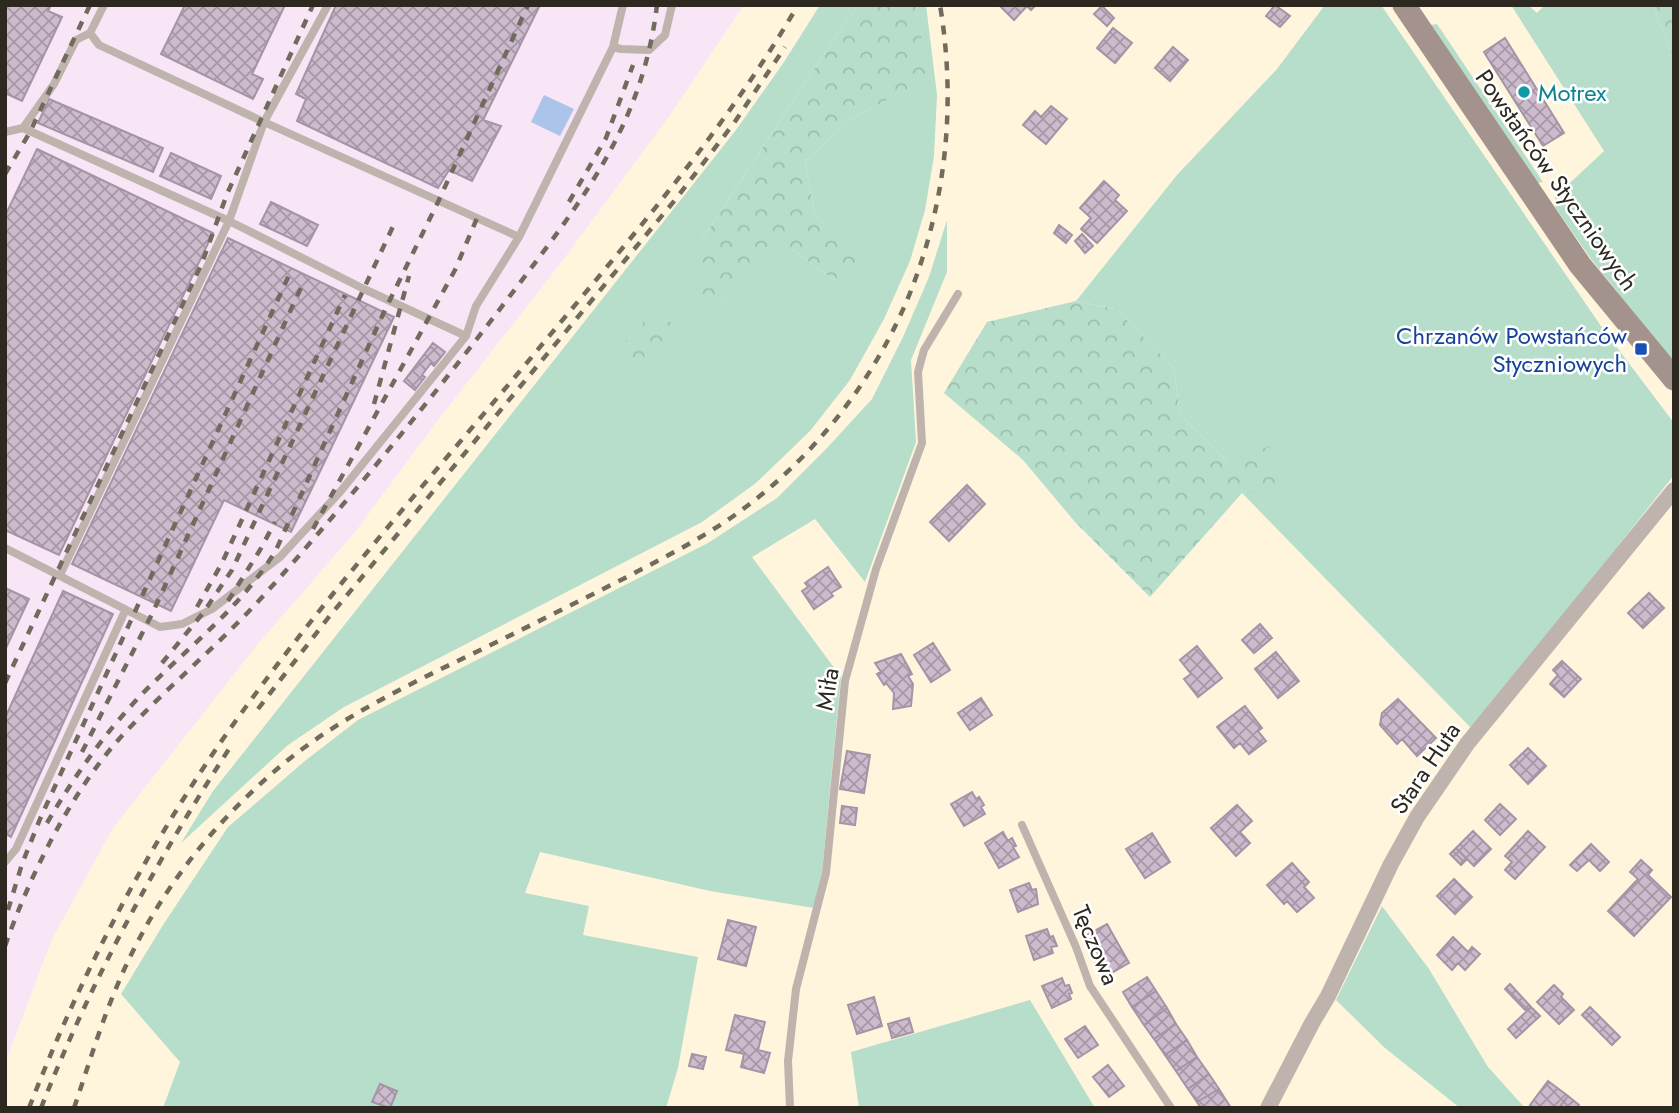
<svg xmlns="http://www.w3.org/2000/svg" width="1679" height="1113" font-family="Jost,sans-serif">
<defs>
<pattern id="forest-crowns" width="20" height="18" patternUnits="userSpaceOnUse" patternTransform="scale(1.75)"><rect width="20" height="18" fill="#b6decb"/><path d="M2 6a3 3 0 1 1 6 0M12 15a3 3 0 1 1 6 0" fill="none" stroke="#9dbeae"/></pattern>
<pattern id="building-cross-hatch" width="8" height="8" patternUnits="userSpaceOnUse" patternTransform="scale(1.75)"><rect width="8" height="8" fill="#ccbacd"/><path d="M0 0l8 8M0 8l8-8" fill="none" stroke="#a697a6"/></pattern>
</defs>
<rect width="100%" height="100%" fill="#fff5dc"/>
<path fill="#f8e5f5" d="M5,5H744L670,115L563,260L438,420L355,532L257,645L113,828L52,939L5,1063Z"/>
<path fill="#b6decb" d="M820,5H859L843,25L702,240L718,307L774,255L793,250L834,280L864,258L815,216L805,162L852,118L927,79L916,5H926L937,95L934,156L925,210L910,261L884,319L850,380L810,431L756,483L702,522L344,707L288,745L181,843L213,791L736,130L784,62Z
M1325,5H1381L1603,329L1674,423V475L1473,730L1242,493L1228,462L1180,414L1174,368L1116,309L1076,301L1177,175L1277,69Z
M1511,5H1528L1537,13L1545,5H1653L1674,60V363L1591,259L1555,207V197L1604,151Z
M1437,24L1543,182L1532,184L1431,25Z
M947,220V272L911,360L916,442L865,582L815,519L752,557L841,677L822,872L814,908L710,891L540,852L525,893L589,906L583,935L698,957L678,1068L666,1108H163L180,1062L121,994L163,925L228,827L306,760L358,720L708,543L777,498L827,448L872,399L903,337L929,277Z
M1382,906L1429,969L1488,1067L1525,1108H1460L1385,1048L1336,1000Z
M1030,1000L1095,1108H859L851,1052Z"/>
<path fill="url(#forest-crowns)" d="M859,5H916L928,79L852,118L805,162L815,216L865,258L834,280L793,250L774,256L718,307L698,294L702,240L843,25Z
M1653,5H1674V60Z
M1076,301L1116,309L1174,368L1180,414L1228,462L1270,446L1280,493H1242L1150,597L1075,522L1023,460L944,393L987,322Z
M653,312L690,334L653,364L609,359Z"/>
<path fill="#acc3ea" d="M544,95L574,109L560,136L531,122Z"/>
<path fill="url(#building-cross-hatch)" stroke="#a593a6" stroke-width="2" d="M5,5H51L48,11L62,17L22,101L5,93Z
M185,5H285L252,74L263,79L253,99L161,54Z
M336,5H540L483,120L501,126L472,181L449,170L438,188L297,121L306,99L296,94Z
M999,5H1036L1031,10L1027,6L1014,20Z
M1275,5L1290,16L1280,27L1266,16Z
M1102,6L1114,18L1107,26L1094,14Z
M1113,28L1132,43L1115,63L1097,48Z
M1505,38L1564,133L1543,146L1484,52Z
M1173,47L1188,60L1170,81L1155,68Z
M49,99L163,148L153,172L38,123Z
M1051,106L1067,119L1046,144L1023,125L1035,111L1041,117Z
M37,149L213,233L59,555L5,530V216Z
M171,153L221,176L211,199L160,176Z
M1104,181L1119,195L1115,200L1127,211L1097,243L1081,229L1091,218L1080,208Z
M271,202L318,225L307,246L260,224Z
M1059,225L1072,235L1066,243L1054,233Z
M1082,234L1093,246L1085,253L1075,241Z
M228,238L394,317L291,532L224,500L171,611L72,564Z
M433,343L445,352L434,366L431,363L422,375L425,377L415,390L404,381Z
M967,485L985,504L949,541L930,522Z
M828,567L841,587L831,593L833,596L814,609L802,591L808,587L805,583Z
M5,588L29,599L5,650Z
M63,591L113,614L11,837L5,834V718Z
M1649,593L1664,608L1643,628L1628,613Z
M1260,624L1272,638L1254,653L1242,640Z
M933,643L950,670L931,682L914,655Z
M1197,646L1222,678L1198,697L1184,679L1191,674L1180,660Z
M1276,652L1299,681L1278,698L1255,669Z
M901,654L912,674L908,676L913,684L911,706L893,709L894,693L886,683L884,685L877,674L881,672L875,663Z
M1562,661L1581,679L1564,697L1550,684L1558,675L1553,670Z
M981,698L992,715L970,730L958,713Z
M1398,699L1436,738L1417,756L1402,739L1397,744L1380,725L1382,713Z
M1245,706L1262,728L1258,731L1266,741L1249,754L1240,743L1234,748L1217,727Z
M1528,748L1546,766L1528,784L1510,765Z
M847,751L870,755L864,793L840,789Z
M972,792L976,799L979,797L984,805L981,807L985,814L964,826L951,804Z
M1500,804L1516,819L1500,835L1485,820Z
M1237,805L1252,821L1240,832L1250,843L1236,856L1211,828Z
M842,806L857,808L855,825L840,823Z
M1473,831L1491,849L1474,866L1456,848Z
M1528,831L1545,847L1515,879L1505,870L1512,862L1505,856Z
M1003,832L1008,841L1012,838L1016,846L1013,847L1019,857L999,868L985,843Z
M1152,833L1170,862L1145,878L1126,849Z
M1591,844L1609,862L1600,871L1589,860L1577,871L1570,865Z
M1456,848L1467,859L1461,865L1450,854Z
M1641,860L1652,870L1648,875L1671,897L1634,936L1608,911L1638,879L1630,872Z
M1292,863L1309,882L1304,887L1314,898L1297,912L1287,901L1284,904L1267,885Z
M1454,879L1472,897L1455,914L1437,896Z
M1029,883L1032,890L1036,889L1038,904L1018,912L1010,890Z
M728,920L756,927L746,966L718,959Z
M1107,924L1129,963L1110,974L1087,935Z
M1047,929L1050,937L1053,936L1057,946L1051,947L1053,953L1034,960L1026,936Z
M1453,937L1468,952L1472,947L1480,954L1465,970L1458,963L1452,970L1437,955Z
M1147,977L1156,991L1132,1007L1123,992Z
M1062,978L1065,986L1069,985L1072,993L1069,994L1071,999L1052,1008L1042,986Z
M1510,984L1531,1007L1526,1011L1505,989Z
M1554,985L1563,994L1561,997L1574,1010L1559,1024L1537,1002Z
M1156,991L1167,1008L1144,1025L1132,1007Z
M874,997L882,1026L857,1034L848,1005Z
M1531,1007L1540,1016L1516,1038L1508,1029Z
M1590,1007L1620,1037L1612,1045L1582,1015Z
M1167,1008L1176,1024L1154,1039L1144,1025Z
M735,1015L765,1022L758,1050L770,1053L764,1073L741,1067L744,1054L726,1050Z
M909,1018L913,1032L892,1038L888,1024Z
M1176,1024L1187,1040L1165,1055L1154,1039Z
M1085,1026L1098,1045L1078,1058L1065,1039Z
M1187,1040L1197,1057L1176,1071L1165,1055Z
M692,1054L706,1057L703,1069L689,1066Z
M1197,1057L1209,1074L1188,1089L1176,1071Z
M1108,1065L1124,1086L1109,1097L1093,1077Z
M1209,1074L1219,1089L1197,1102L1188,1089Z
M1548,1081L1568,1096L1559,1108H1534L1530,1105Z
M380,1084L397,1091L390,1108L372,1102Z
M1219,1089L1231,1108H1201L1197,1102Z
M1568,1096L1579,1105L1577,1108H1559Z"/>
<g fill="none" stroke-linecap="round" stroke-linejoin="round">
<path stroke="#bfb3ae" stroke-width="8" d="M90,33L99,45L264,122L519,237
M613,47L621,49L649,50L665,35L672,5
M23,128L229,221L364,289L466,336
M5,132L23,128L54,84L76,40L90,33L104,5
M5,548L160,627L182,624L212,609L280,557L340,492L466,336L476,306L519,237L613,47L623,5
M60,575L229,221L264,122L328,5
M1022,825L1076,947L1090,986L1171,1108
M5,862L16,849L125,611
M790,1108L788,1061L796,989L826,873L845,681L876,569L922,443L918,372L924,350L958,294"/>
<path stroke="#bfb3ae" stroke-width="16" d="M1268,1108L1312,1023L1328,996L1391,864L1417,817L1467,744L1674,490"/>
<path stroke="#a4938c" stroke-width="23" d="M1404,5L1580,265L1674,379"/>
<path stroke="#716b5d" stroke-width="4.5" stroke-dasharray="9 9" stroke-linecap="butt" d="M5,174L30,132L90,5
M569,202L606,138L633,65
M374,404L409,276
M313,529L455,270L480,211
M228,601L260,550L275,522
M197,607L222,563L345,295
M162,663L203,613L232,570L396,220
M5,683L202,263L227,194L313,5
M258,709L328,618L675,200L734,123L785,47
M82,752L153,612L304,281
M47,823C75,775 104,734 142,694C188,647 242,607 276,550L384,312L438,202L528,5
M8,910L22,864L40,819L290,273
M5,946C30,875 70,794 120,738C166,688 219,645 265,594C353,496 436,393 516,288C585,197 643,122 657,5
M29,1108C80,977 145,851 225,736C322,598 437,471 545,341C635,233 727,127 798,5
M41,1108C91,981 155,863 229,749
M74,1108C88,1067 100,1026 117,986C153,899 210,825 283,764C339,718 406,686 472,654C522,630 571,605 621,580C661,559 702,539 739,512C816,456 877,377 912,288C947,197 956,101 940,5"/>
</g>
<circle fill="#0f9aa8" stroke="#fff" stroke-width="2.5" cx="1524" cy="92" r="7"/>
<rect fill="#1a4fb4" stroke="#fff" stroke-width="2.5" x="1634" y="342" width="14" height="14" rx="3.5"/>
<g text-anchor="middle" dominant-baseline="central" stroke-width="5" stroke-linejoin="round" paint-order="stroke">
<g font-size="24" fill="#0d838f" stroke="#fff" text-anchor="start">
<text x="1538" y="92">Motrex</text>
</g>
<g font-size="24" fill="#2d2920" stroke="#fff">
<text transform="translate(1557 180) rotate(55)">Powstańców Styczniowych</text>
<text transform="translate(827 689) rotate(-81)">Miła</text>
<text transform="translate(1425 768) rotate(-56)">Stara Huta</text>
<text transform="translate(1096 945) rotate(67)">Tęczowa</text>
</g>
<g font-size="24" fill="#164399" stroke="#fff" text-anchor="end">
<text x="1627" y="335">Chrzanów Powstańców<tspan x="1627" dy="28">Styczniowych</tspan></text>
</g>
</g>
<rect width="1679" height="1113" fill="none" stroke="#2d2920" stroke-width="14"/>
</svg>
